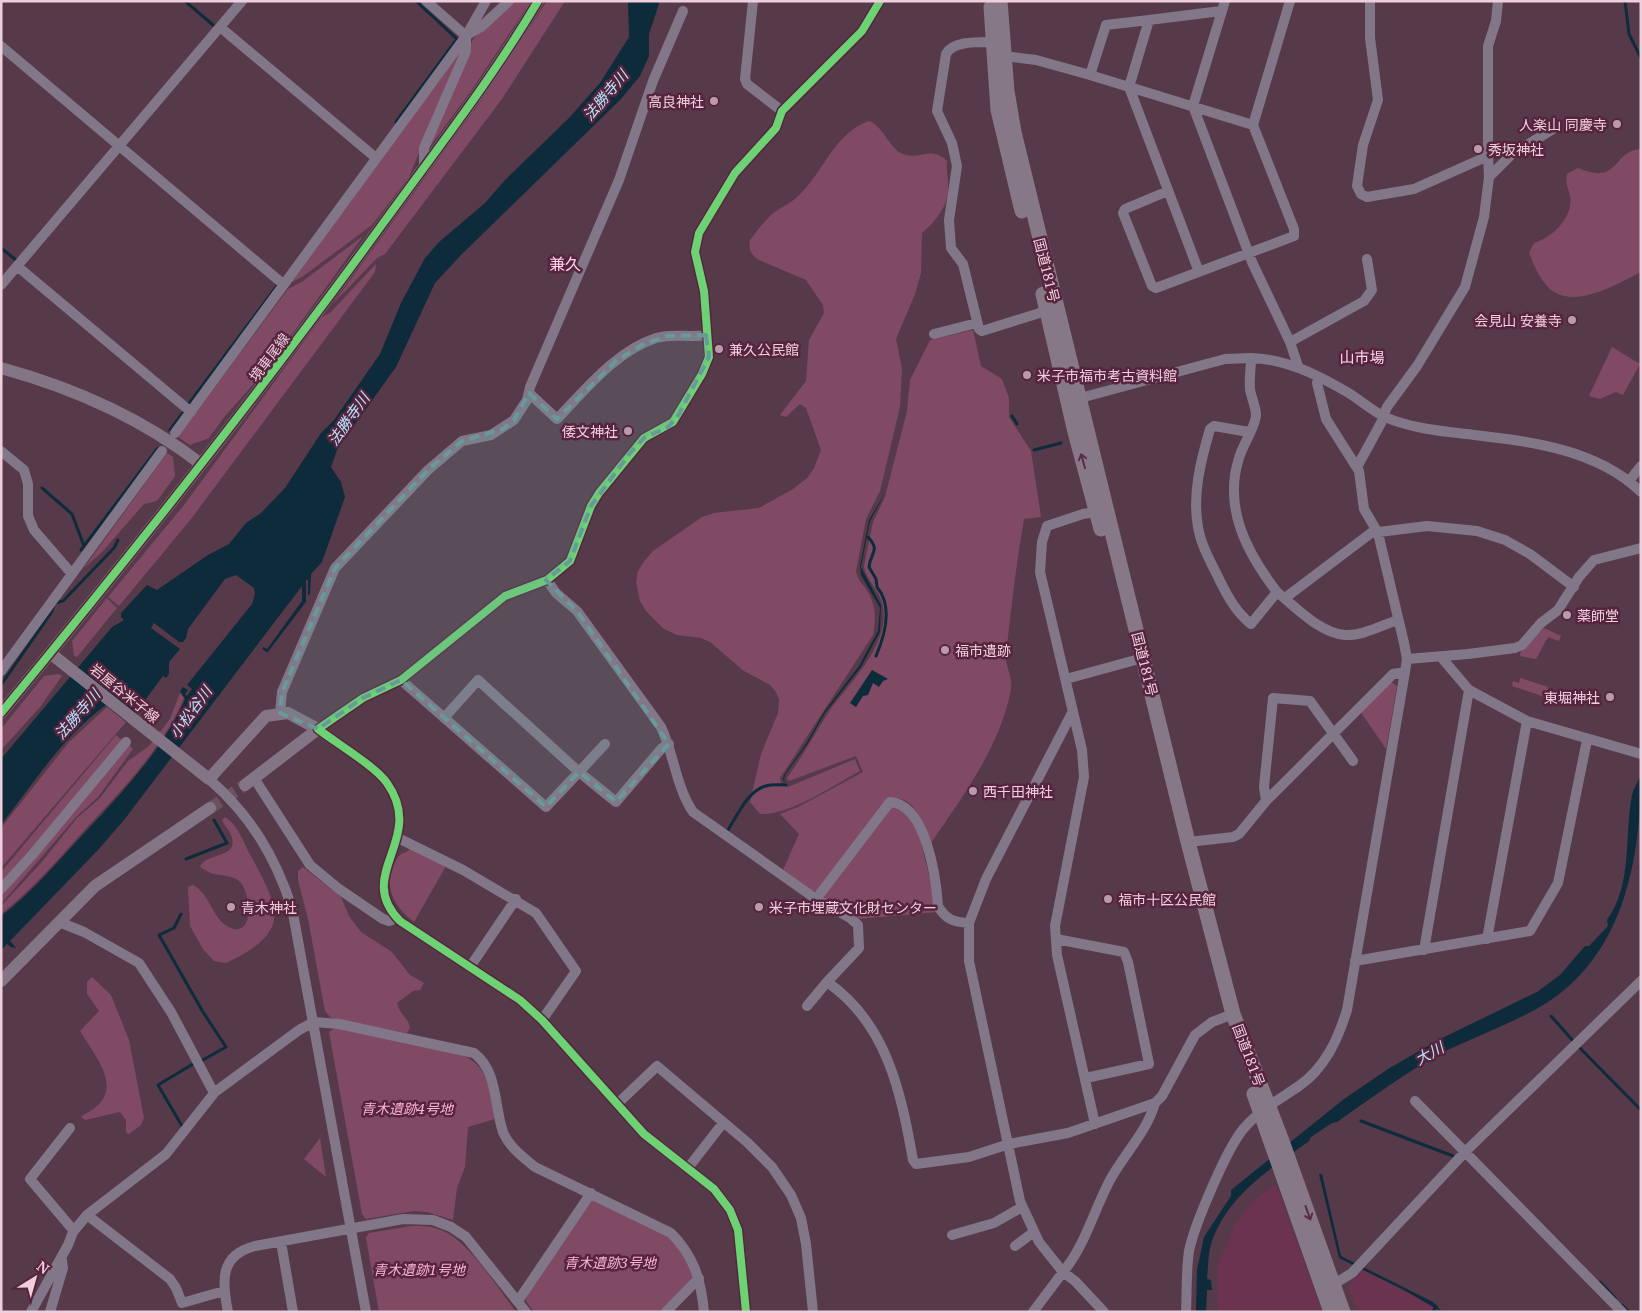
<svg xmlns="http://www.w3.org/2000/svg" width="1642" height="1313" font-family="'Noto Serif','Noto Sans JP',serif">
<rect width="100%" height="100%" fill="#573a49"/>
<path fill="#6b3350" d="M1276,1184L1322,1312H1218V1264L1235,1225L1252,1202Z
M1359,1268L1432,1305L1434,1307L1432,1312H1359L1348,1288Z"/>
<path fill="#804a65" d="M512,1H531L473,88L429,148L473,39Z
M547,1H565L502,99L385,254L377,258L332,305L478,105Z
M462,48L409,177L372,225L302,277L292,282Z
M869,121C885,127 889,151 906,155C920,159 932,146 947,161C946,169 948,176 948,185C950,205 935,222 922,233L921,273L915,294L896,339L902,369L900,407L880,491L866,519L856,571C857,580 864,585 868,592C876,606 876,619 873,635L780,778L781,783L788,787L855,759L860,771C834,785 789,816 760,814L750,802L761,754L778,713L779,699L776,692L770,685L744,671L710,642L701,638L677,635L664,629L646,611L640,601L636,582L638,571L645,560L653,551L702,517L714,513L759,508L793,489L807,478L814,468L821,450L806,408L800,404L786,417L780,415L806,381L809,340L824,313L823,305L806,280L757,259C751,254 748,248 750,240C756,232 763,223 770,216C777,209 788,205 796,198C824,174 832,134 869,121Z
M1641,149V272C1613,286 1566,315 1543,281C1537,273 1533,262 1529,253L1534,243C1552,238 1574,217 1570,196C1568,187 1565,184 1567,174L1578,168C1621,186 1611,151 1641,149Z
M363,236L267,369L225,416L209,438L190,445L178,437L288,289L303,281Z
M376,264L375,272L191,519L119,606L108,597L184,505L322,317L330,313Z
M973,330L981,366L1002,379L1009,398V417L1031,451L1041,517L1024,519C1016,565 1011,609 1006,655C1005,666 1013,678 1011,689C1000,748 962,797 929,846C923,827 918,797 892,798L818,891H813L783,870L799,834L780,814L798,807L863,772L856,756L789,781L787,778C802,757 814,735 828,713C848,684 890,646 883,607C881,591 866,581 864,566L873,522L885,497L907,411L910,380L930,340Z
M1612,347L1640,364L1623,395L1616,392L1600,399L1589,396Z
M167,453L173,457L175,476L157,501L144,504L102,552L84,568Z
M107,598L117,608L77,657L74,656L72,641Z
M1544,628L1561,636L1559,641L1548,637L1536,659L1520,656L1521,651Z
M59,674L62,676L40,707L1,750V729L44,676Z
M1520,678L1548,687L1545,697L1512,686L1513,681L1519,683Z
M1391,682L1397,686L1386,749L1360,711Z
M180,693L184,698C162,750 118,794 80,835C55,863 30,891 1,914V906L41,863L77,818L100,798L128,761L149,746L170,719Z
M107,707L126,722L1,868V828L69,742Z
M116,735L122,740L112,757L1,884V872Z
M129,745L133,749L98,797L76,817L1,904V893Z
M897,805L917,826L938,912L857,919L824,900V894L889,809Z
M225,817C240,827 243,843 252,858C282,913 289,933 226,963L214,961L203,949L190,926L188,887L193,885C211,894 212,921 231,928C255,937 251,891 239,881C231,875 223,876 214,874C209,873 204,869 200,867C205,852 238,859 232,838C231,831 224,826 222,820Z
M410,849L446,866L414,922C391,904 382,884 398,857C402,852 407,853 410,849Z
M303,867L341,897L349,916L361,932L392,952L410,975L424,983L420,990L413,991L397,1003C399,1014 409,1018 410,1028L407,1033L331,1018L325,1011L308,919L298,880V871Z
M92,977L111,995L129,1040L144,1118L141,1125L129,1134L126,1133V1120L120,1112L85,1120L81,1117C89,1111 98,1108 103,1099C116,1078 91,1050 80,1031L99,1011L87,994V982Z
M335,1028L458,1053C490,1065 489,1089 495,1119L468,1127L465,1167L457,1188L453,1220L427,1212L414,1211L366,1219L362,1214L329,1032Z
M320,1138L326,1177L304,1159Z
M594,1200L660,1230L679,1246L695,1275L660,1312H534L526,1301L527,1294L590,1202Z
M411,1226C422,1226 432,1226 441,1230C470,1242 497,1287 516,1312H379L366,1238L369,1233Z"/>
<path fill="#0d2b3a" d="M628,1H658L659,4L649,34V56L640,76L621,99L461,255L435,283L396,367L353,427L341,439L331,467L341,482L345,497L322,562L311,574L310,594L308,595V580H306V602L267,653L262,649L263,647L267,649L302,601V586L124,820L97,851L10,941L16,948L11,947L7,944L1,950V916C30,894 53,867 77,841C116,799 163,751 185,699L180,691L183,687L188,690L185,694L187,696L192,689L187,685L252,604L255,594L254,588L236,575L225,579L188,629L186,638L183,642H179L154,623L151,628L180,649L169,662V674L166,678L163,676L128,723L106,705C63,736 33,784 1,825V759L112,627L124,620L121,617V613L147,585L157,590L208,555L229,544L246,523L261,513L285,488L321,433L334,420L380,354L401,303L425,258L439,242L485,203L506,179L569,118L600,83L629,37Z
M886,477L882,499L870,521L861,567L881,605L880,632L861,667L825,713L808,743L785,775L784,780L787,785L783,780L784,775L807,742L824,712L859,666L878,631L880,608L861,575L860,566L869,520L882,498Z
M872,670L888,679L883,681L879,687L873,683L868,695L863,696L856,707L850,703Z
M1641,773C1641,857 1624,953 1548,1002C1517,1022 1475,1036 1442,1053C1405,1073 1371,1098 1337,1122L1332,1123L1311,1137L1309,1141C1269,1170 1224,1197 1210,1248C1208,1258 1208,1269 1207,1279L1211,1280L1212,1290H1207L1206,1312H1196L1197,1270L1204,1237L1231,1196V1190L1344,1099L1388,1069L1440,1039L1537,992L1560,975L1585,946H1589L1608,926L1607,920C1633,884 1624,836 1632,795C1634,787 1639,781 1641,773Z
M1319,1174H1322L1341,1256L1433,1302L1442,1312L1402,1289L1339,1258Z"/>
<path fill="#573a49" d="M322,563L324,564L314,575L313,595L308,597V603L269,654L260,651L261,645L266,646L300,600V593L190,738L302,587L301,601L266,648L263,646L262,649L268,653L306,602V596L311,595L312,574Z"/>
<g fill="none" stroke-linecap="round" stroke-linejoin="round">
<path stroke="#0d2b3a" stroke-width="3" d="M185,1L213,25
M1625,1L1629,34L1641,58
M396,122L457,39L416,1
M1,248L16,260
M188,405L280,282
M1012,416L1017,424
M170,430L185,410
M1034,450L1061,443
M42,488L72,514L84,546
M868,537C881,551 870,553 869,567L876,579L877,587C893,606 885,635 876,656
M81,550L158,448
M1,685L51,613L55,603L63,601L114,548L118,540
M728,830C737,816 748,790 766,786C772,784 779,785 786,785
M186,859L227,843L214,820
M181,914L174,928L159,935L203,1012L226,1047L201,1061
M1551,1016L1574,1042
M1578,1046L1641,1110
M1361,1121L1453,1156
M182,1126L158,1085L193,1064
M1600,1282L1615,1298
M1622,1305L1629,1312
M1433,1312L1436,1306"/>
<path stroke="#6e505f" stroke-width="12" stroke-dasharray="12 6" stroke-linecap="butt" d="M210,808L245,785"/>
<path stroke="#817789" stroke-width="10" d="M426,1L466,36
M753,1L745,79L747,84L782,111
M1225,1L1193,106L1252,262L1290,342
M1370,1V38L1378,100L1363,145L1357,186L1361,194L1367,197L1414,189L1488,156V46L1496,21L1498,1
M220,27L376,158
M467,35L481,27L509,1
M1,46L283,284
M1090,75L1253,125L1290,1
M1488,156L1489,177L1511,155L1553,129
M424,167V148L466,51V36
M1168,191L1125,209L1123,213L1152,286L1156,288L1294,236V229L1253,125
M17,266L191,412
M1199,272L1129,87L1149,20L1221,11
M1,285L242,1
M1046,311L982,331L979,329L963,264L951,248L949,220L957,166L952,143L937,111L946,54C952,42 974,42 987,42L1005,56L1036,60L1090,75L1106,25L1149,20
M934,334L977,323
M1298,366L1290,342L1364,301L1372,290L1367,259
M529,393L557,419C585,390 616,351 656,338C673,333 689,338 706,335
M1073,400L1225,359L1251,358
M1249,432L1214,426L1210,429C1201,460 1192,494 1198,527C1201,546 1212,564 1220,581C1228,597 1236,612 1251,624L1277,592C1295,607 1320,633 1345,635C1363,636 1382,625 1398,620
M175,433L466,36L486,1
M1,451L24,470L28,484V516L34,530L71,573
M1357,467L1381,423L1387,407L1417,366L1465,287L1484,217L1489,177
M1629,481L1641,466
M547,580L556,593L577,611L661,727C674,754 676,787 693,812L816,899L890,802C926,804 936,877 938,906C946,920 954,922 969,923
M1277,592C1247,553 1223,508 1239,458C1242,446 1256,426 1256,415C1256,407 1251,397 1250,389C1249,379 1251,368 1251,358C1286,359 1316,374 1347,392C1359,399 1371,410 1385,417C1410,428 1440,431 1467,434C1526,441 1596,448 1641,492
M1285,598L1371,533L1427,526L1477,531L1505,540L1530,554L1574,587
M1441,657L1469,690L1527,721L1641,754
M1407,659L1468,654L1515,648L1522,645L1541,623L1558,610L1579,577L1594,560L1641,548
M1,671L162,451
M1066,679L1143,658
M401,680L546,807L579,772L616,802L662,748L669,744
M1073,711L986,879L969,923V961L1020,1201L1039,1242L1063,1272C1085,1246 1094,1210 1110,1180C1124,1154 1147,1132 1155,1103
M280,713L282,692L335,568L428,470L462,441L491,435L514,420L527,400L530,387L619,180L653,81L683,11
M444,718L478,680L579,772L605,744
M254,778L310,865L339,889L383,919L389,921L397,918
M209,779C251,816 275,856 292,908L366,1312
M1266,801L1264,787L1273,698L1310,701L1353,761
M398,838L463,870L536,913L576,971L542,1020
M1188,842L1233,837L1239,834L1266,801L1393,674L1405,672
M1,889L33,854L126,742
M816,899L850,918L858,925L859,948L827,982C887,1023 901,1093 913,1160L916,1164L969,1157L1009,1144L1068,1133L1155,1103L1162,1096L1195,1035L1212,1022L1233,1014
M59,922L84,932L139,963L171,1012L214,1093
M1056,939L1124,952L1128,962L1149,1064L1086,1078
M1487,939L1527,721
M1424,950L1469,690
M1355,961L1530,931L1558,883L1587,740
M470,967L516,899
M807,1006L827,982
M1415,1101L1622,1312
M617,1104L657,1066L748,1143L772,1167L791,1195L801,1218L806,1244L813,1312
M1095,1124L1057,955L1055,926L1084,777L1082,750L1040,572L1042,542L1047,526L1083,514L1103,511
M70,1128L30,1179L74,1231
M688,1168L723,1123
M952,1235L994,1223L1022,1207
M281,1242L293,1312
M1015,1246L1034,1232
M1334,1284L1352,1273L1465,1152L1641,981
M224,1291L182,1303L176,1288L170,1279L87,1215L166,1154L215,1092L299,1030L314,1022L339,1024L474,1053C498,1071 494,1106 503,1132C509,1147 523,1157 535,1167L671,1233C694,1256 701,1280 704,1312
M518,1301L591,1193
M31,1312L68,1245L73,1232L87,1215
M50,1312L63,1268L62,1260
M228,1312C222,1282 219,1255 255,1246L403,1219L433,1220L451,1227L466,1237L526,1312
M666,1312L699,1278
M746,1312L738,1230L730,1210L714,1189L644,1134L542,1020L520,1000L400,921C353,874 427,840 387,783C375,766 336,743 318,729L363,698L401,680L505,596L547,580L570,561L591,506L599,493L644,438L673,422L702,374L709,357L704,291L695,252L699,233L735,173L776,128L782,111L862,31L880,1
M1033,1312L1063,1272L1075,1281L1104,1312
M1186,1312C1187,1292 1186,1271 1189,1251C1194,1226 1228,1145 1245,1127C1260,1110 1280,1099 1299,1086C1325,1068 1338,1039 1347,1010L1405,672L1407,659L1404,643L1378,533L1364,509L1359,471L1326,419L1317,383L1318,377"/>
<path stroke="#837585" stroke-width="12" d="M1,368C74,388 142,418 201,464
M50,653L209,779L266,716L288,713L318,729L245,785
M1,713C133,553 262,390 384,222C437,149 492,79 538,1
M1,981L95,886L210,808"/>
<path stroke="#877887" stroke-width="15" d="M1000,1L1007,91L1014,132L1188,842L1233,1014L1282,1141L1343,1312
M991,7L998,110L1022,211
M1043,294L1075,432L1101,529
M1254,1094L1331,1312"/>
<g stroke="#57243e" stroke-width="11">
<path id="cycleway" d="M1,713C133,553 262,390 384,222C437,149 492,79 538,1
M746,1312L738,1230L730,1210L714,1189L644,1134L542,1020L520,1000L400,921C353,874 427,840 387,783C375,766 336,743 318,729L363,698L401,680L505,596L547,580L570,561L591,506L599,493L644,438L673,422L702,374L709,357L704,291L695,252L699,233L735,173L776,128L782,111L862,31L880,1"/>
</g>
<use href="#cycleway" stroke="#6cd273" stroke-width="8"/>
</g>
<defs><path id="oneway-shaft" d="M-6 0H5M1.5-3L5.5 0L1.5 3" fill="none" stroke-width="1.6" stroke-linecap="round" stroke-linejoin="round" transform="scale(1.25)"/></defs>
<g stroke="#5c2c45">
<use href="#oneway-shaft" transform="translate(1083 461) rotate(-106)"/>
<use href="#oneway-shaft" transform="translate(1308 1213) rotate(70)"/>
</g>
<path fill="#699a9a" fill-opacity="0.2" stroke="#699a9a" stroke-width="4" stroke-dasharray="10 6" stroke-linejoin="round" d="M706,335L709,357L678,416L668,427L644,438L630,453L591,506L570,561L546,580L577,611L669,744L616,802L579,772L546,807L401,680L363,698L318,729L280,713L282,692L335,568L428,470L462,441L503,429L514,420L529,393L557,419L616,361L642,345L666,336Z"/>
<g fill="#ba9ba9" stroke="#57243e" stroke-width="2">
<circle cx="714" cy="101" r="5"/>
<circle cx="1617" cy="124" r="5"/>
<circle cx="1478" cy="149" r="5"/>
<circle cx="1572" cy="320" r="5"/>
<circle cx="719" cy="349" r="5"/>
<circle cx="1027" cy="375" r="5"/>
<circle cx="628" cy="431" r="5"/>
<circle cx="1567" cy="615" r="5"/>
<circle cx="945" cy="650" r="5"/>
<circle cx="1610" cy="697" r="5"/>
<circle cx="973" cy="791" r="5"/>
<circle cx="1108" cy="899" r="5"/>
<circle cx="231" cy="907" r="5"/>
<circle cx="759" cy="907" r="5"/>
</g>
<g text-anchor="middle" dominant-baseline="central" stroke-width="5" stroke-linejoin="round" paint-order="stroke">
<g font-size="14" fill="#f0cfdd" stroke="#57243e" text-anchor="start">
<text x="704" y="101" text-anchor="end">高良神社</text>
<text x="1607" y="124" text-anchor="end">人楽山 同慶寺</text>
<text x="1488" y="149">秀坂神社</text>
<text x="1562" y="320" text-anchor="end">会見山 安養寺</text>
<text x="729" y="349">兼久公民館</text>
<text x="1037" y="375">米子市福市考古資料館</text>
<text x="618" y="431" text-anchor="end">倭文神社</text>
<text x="1577" y="615">薬師堂</text>
<text x="955" y="650">福市遺跡</text>
<text x="1600" y="697" text-anchor="end">東堀神社</text>
<text x="983" y="791">西千田神社</text>
<text x="1118" y="899">福市十区公民館</text>
<text x="241" y="907">青木神社</text>
<text x="769" y="907">米子市埋蔵文化財センター</text>
</g>
<g font-size="14" fill="#f0cfdd" stroke="#57243e">
<text transform="translate(1047 270) rotate(76)">国道181号</text>
<text transform="translate(269 357) rotate(-53)">境車尾線</text>
<text transform="translate(1145 664) rotate(76)">国道181号</text>
<text transform="translate(125 693) rotate(39)">岩屋谷米子線</text>
<text transform="translate(1249 1055) rotate(69)">国道181号</text>
</g>
<g font-size="14" font-style="italic" fill="#f9b3d3" stroke="#57243e">
<text x="407" y="1108">青木遺跡4号地</text>
<text x="610" y="1262">青木遺跡3号地</text>
<text x="419" y="1269">青木遺跡1号地</text>
</g>
<g font-size="15" font-style="italic" fill="#b6e6fe" stroke="#57243e">
<text transform="translate(605 95) rotate(-50)">法勝寺川</text>
<text transform="translate(348 419) rotate(-55)">法勝寺川</text>
<text transform="translate(190 712) rotate(-54)">小松谷川</text>
<text transform="translate(77 714) rotate(-49)">法勝寺川</text>
<text transform="translate(1429 1053) rotate(-29)">大川</text>
</g>
<g font-size="15" fill="#fdd5e7" stroke="#57243e">
<text x="1362" y="357">山市場</text>
</g>
<g font-size="16" fill="#fdd5e7" stroke="#57243e">
<text x="565" y="264">兼久</text>
</g>
</g>
<rect width="1642" height="1313" fill="none" stroke="#f0cfdd" stroke-width="5"/>
<g transform="translate(35 1278) rotate(37)" stroke="#57243e" stroke-width="4" paint-order="stroke">
<path d="M0-4L9 19L0 12L-9 19Z" fill="#f0cfdd"/>
<text y="-8" font-size="14" font-weight="bold" text-anchor="middle" fill="#f0cfdd">N</text>
</g>
</svg>
